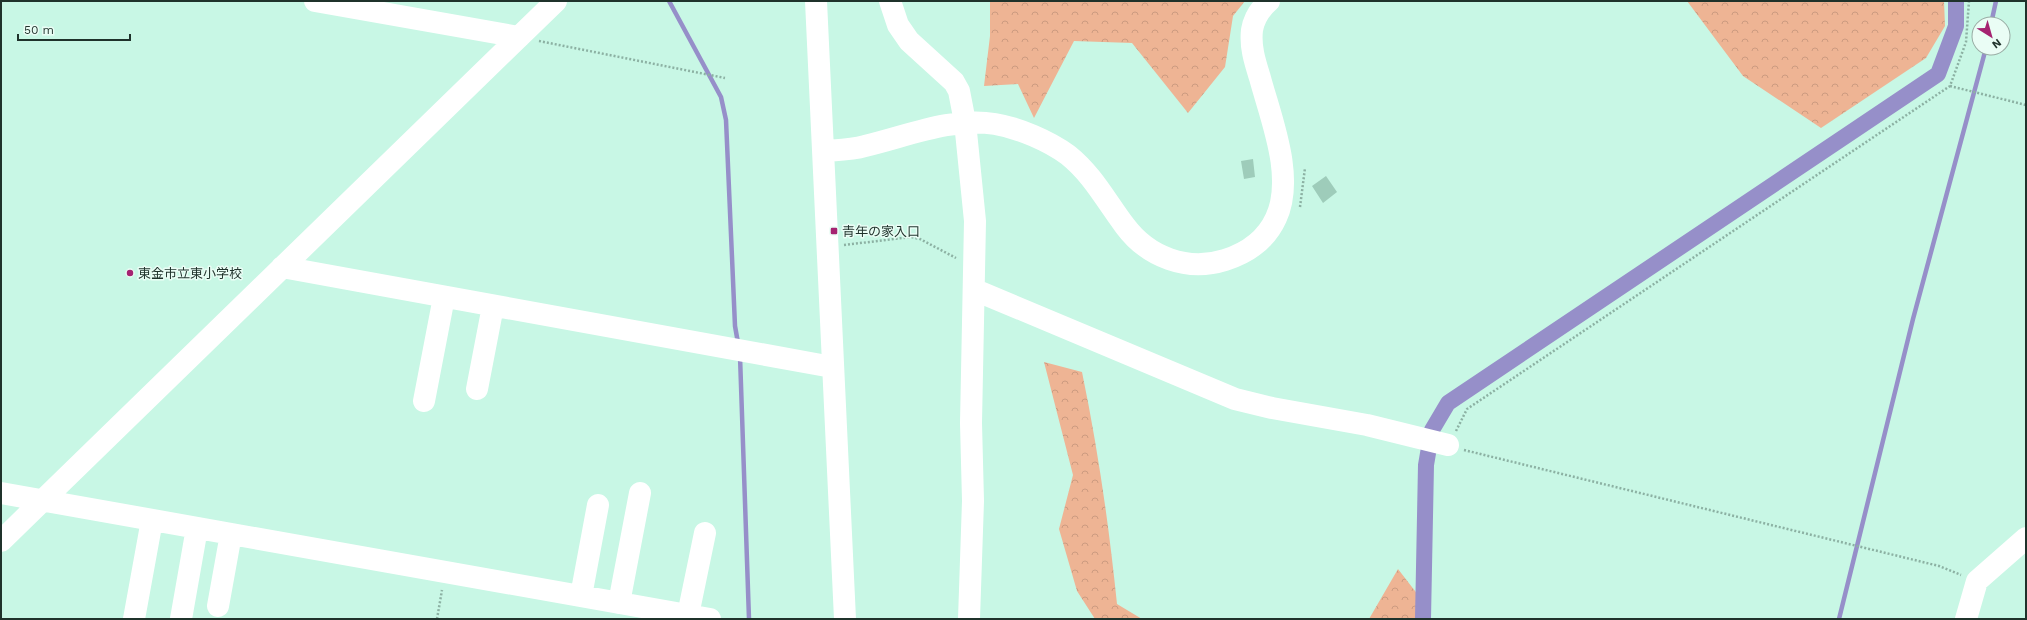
<svg xmlns="http://www.w3.org/2000/svg" width="2027" height="620" font-family="'Work Sans','Noto Sans JP',sans-serif">
<defs>
<pattern id="forest-crowns" width="20" height="18" patternUnits="userSpaceOnUse"><rect width="20" height="18" fill="#eeb494"/><path d="M2 6a3 3 0 1 1 6 0M12 15a3 3 0 1 1 6 0" fill="none" stroke="#cc9b80"/></pattern>
</defs>
<rect width="100%" height="100%" fill="#c8f7e5"/>
<path fill="url(#forest-crowns)" d="M990,1H1245L1233,16L1225,67L1188,113L1132,43L1074,41L1034,118L1018,84L984,86L990,36Z
M1687,1H1944L1945,26L1926,58L1821,128L1743,76Z
M1044,362L1082,372C1098,449 1109,526 1117,604L1142,619H1095L1077,591L1059,529L1073,475Z
M1398,569L1422,600L1421,619H1369Z"/>
<g fill="none" stroke-linecap="round" stroke-linejoin="round">
<path stroke="#968fc9" stroke-width="4.5" d="M669,1L721,97L726,120L735,326L738,343
M1991,24L1996,1
M740,356L749,619
M1839,619L1913,319L1986,48"/>
<path stroke="#968fc9" stroke-width="16" d="M1423,619L1426,465L1432,430L1448,403L1938,74L1956,26V1"/>
</g>
<path fill="#9eccba" d="M1253,159L1255,177L1244,179L1241,161Z
M1326,176L1337,192L1323,203L1312,186Z"/>
<g fill="none" stroke-linecap="round" stroke-linejoin="round">
<path stroke="#8cb1a3" stroke-width="2.5" stroke-dasharray="2 2" stroke-linecap="butt" d="M539,41L725,78
M1950,86L2026,105
M1300,207L1305,168
M844,245L911,237L920,239L956,258
M1456,431L1467,409L1950,86L1966,42L1969,1
M1464,450L1939,566L1961,575
M437,619L442,590"/>
<path stroke="#fff" stroke-width="22" d="M315,1L519,37
M816,1L845,619
M890,1L898,25L909,41L954,82L959,91L965,122L975,221L971,423L973,501L969,619
M824,151C837,150 852,150 865,146C908,136 951,117 995,124C1019,128 1049,141 1068,155C1093,175 1106,201 1125,226C1148,257 1187,272 1225,260C1247,253 1266,240 1276,218C1295,177 1271,119 1260,78C1255,62 1250,47 1252,30C1254,18 1260,9 1269,1
M282,267L832,367
M975,290L1235,399L1272,408L1367,425L1448,445
M477,389L493,306
M424,401L444,297
M1,493L710,619
M1,541L556,1
M581,596L598,505
M619,603L640,493
M218,606L231,534
M688,615L705,533
M134,619L152,520
M181,619L197,528
M1966,619L1977,581L2026,538"/>
</g>
<g fill="#a52371" stroke="#eafdf5" stroke-width="1.5">
<rect x="830" y="227" width="8" height="8" rx="2"/>
<circle cx="130" cy="273" r="4"/>
</g>
<g text-anchor="middle" dominant-baseline="central" stroke-width="3" stroke-linejoin="round" paint-order="stroke">
<g font-size="13" fill="#1f322b" stroke="#eafdf5" text-anchor="start">
<text x="842" y="231">青年の家入口</text>
<text x="138" y="273">東金市立東小学校</text>
</g>
</g>
<rect width="2027" height="620" fill="none" stroke="#1f322b" stroke-width="4"/>
<g transform="translate(1991 36) rotate(143)"><circle r="19" fill="#eafdf5" stroke="#99aca4"/>
<path d="M0-3L7 15L0 10L-7 15Z" fill="#a52371"/>
<text y="-6" font-size="11" font-weight="bold" text-anchor="middle" fill="#1f322b">N</text>
</g>
<path d="M18 34v6h112v-6" fill="none" stroke="#1f322b" stroke-width="2"/>
<text x="24" y="34" font-size="12" fill="#1f322b" stroke="#eafdf5" stroke-width="3" paint-order="stroke">50 m</text>
</svg>
